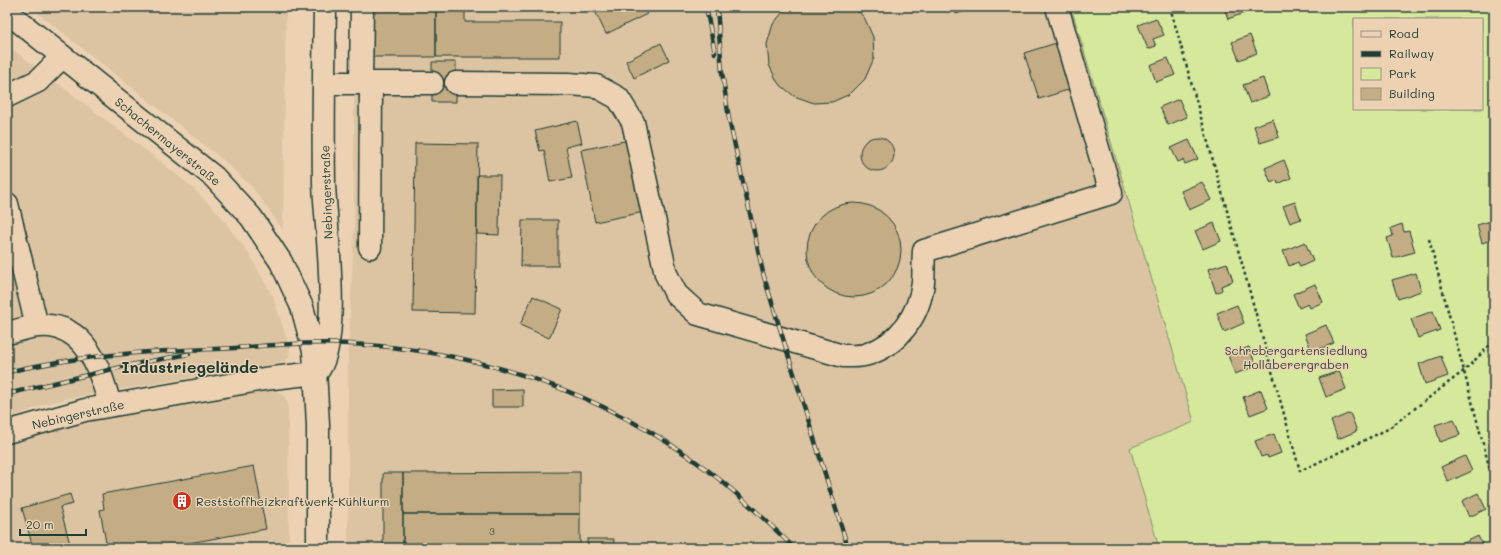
<svg xmlns="http://www.w3.org/2000/svg" width="1501" height="555" font-family="Mali,sans-serif">
<rect width="100%" height="100%" fill="#ecd2b3"/>
<filter id="ink" filterUnits="userSpaceOnUse"><feTurbulence type="fractalNoise" baseFrequency=".025" numOctaves="2"/><feDisplacementMap in="SourceGraphic" scale="8" xChannelSelector="R" yChannelSelector="G"/><feConvolveMatrix kernelMatrix="1 2 1 2 8 2 1 2 1" color-interpolation-filters="sRGB"/></filter>
<g filter="url(#ink)">
<path fill="#dcc4a3" d="M30,7H286L283,230L252,187L222,159Z
M354,7H1071L1194,422L1130,448L1159,548H348V355L354,232Z
M7,45L160,161L193,188L220,215L251,257L273,297L290,348L289,357L285,362L70,398L43,405L7,419Z
M259,388L278,392L285,397L288,404L289,548H14L7,518V442L65,424Z"/>
<path fill="#d6e89c" stroke="#7a9268" fill-rule="evenodd" d="M1071,7H1494V548H1159L1130,448L1194,422ZM1354,19H1482V109H1354Z"/>
<path fill="#87d9de" stroke="#5d9b9a" d="M7,518L14,548H7Z"/>
<path fill="#c4ad85" stroke="#1f3d34" d="M373,7H436V57H373Z
M436,7H465V22H560V57H436Z
M593,7H643L647,14L606,34Z
M787,7H853L864,17L873,37L874,58L865,79L850,94L832,102L814,103L794,96L778,83L769,65L767,44L773,24Z
M954,7H978L956,14Z
M1224,7H1245L1247,12L1228,19Z
M1156,18L1164,35L1153,39L1156,46L1148,49L1138,25Z
M1250,35L1257,53L1239,60L1232,42Z
M661,43L669,60L634,78L626,61Z
M1056,43L1071,89L1039,99L1024,53Z
M1168,58L1175,75L1156,82L1150,65Z
M432,62H456V102H432Z
M1263,78L1269,96L1250,103L1243,85Z
M1179,99L1187,117L1168,125L1160,107Z
M1273,119L1279,137L1260,143L1254,126Z
M577,121L582,143L566,147L572,178L550,182L544,150L540,151L535,131Z
M860 154a17 17 0 1 1 34 0a17 17 0 1 1-34 0Z
M629,140L644,212L595,222L581,150Z
M1189,140L1198,159L1185,164L1183,160L1178,162L1171,148Z
M415,143L478,144L475,313L413,312Z
M1284,160L1291,178L1278,184L1277,180L1271,183L1265,168Z
M477,175H500L499,235L477,234Z
M1202,182L1211,200L1189,210L1181,191Z
M1295,202L1301,219L1290,223L1283,206Z
M807 250a47 47 0 1 1 94 0a47 47 0 1 1-94 0Z
M522,220H558V266H521Z
M1494,220V239L1482,243L1477,225Z
M1214,223L1221,241L1203,249L1195,231Z
M1402,224L1404,232L1409,231L1415,252L1393,258L1387,238L1393,236L1391,228Z
M1305,242L1313,261L1300,267L1298,262L1289,266L1283,251Z
M1227,263L1233,281L1221,286L1222,290L1216,293L1208,269Z
M1416,273L1421,291L1398,299L1392,280Z
M1315,284L1323,302L1310,308L1308,304L1299,308L1293,294Z
M533,296L562,309L549,338L520,325Z
M1237,305L1244,323L1224,332L1217,313Z
M1433,311L1440,330L1418,338L1411,319Z
M1326,325L1334,343L1312,352L1305,334Z
M1249,347L1256,366L1235,374L1228,355Z
M1441,356L1448,376L1425,384L1419,364Z
M1339,371L1346,389L1326,397L1319,378Z
M523,389V407H492V390Z
M1261,390L1268,408L1250,415L1243,397Z
M1350,413L1357,431L1338,439L1331,421Z
M1454,419L1460,435L1440,442L1435,425Z
M1274,434L1281,453L1268,458L1267,455L1261,457L1255,441Z
M1465,456L1472,471L1448,482L1441,467Z
M254,466L266,529L162,548H107L100,510L104,509L102,494Z
M580,472V514H403V473Z
M383,473H403V548H383Z
M1478,493L1486,509L1469,517L1462,501Z
M70,494L73,504L60,507L71,548H33L22,508Z
M403,514H580V548H403Z
M1478,536L1484,548H1462L1460,545Z
M587,539H614L613,548H587Z"/>
<g fill="none" stroke-linecap="round" stroke-linejoin="round">
<g stroke="#1f3d34" stroke-width="25">
<path id="minor" d="M7,12L214,177L251,217L281,262L302,307L314,351L318,425V548
M324,83H432
M361,83L362,7
M456,83L569,84L596,86L618,98L633,122L666,274L676,294L698,314L843,356C851,356 861,357 868,354C899,344 920,314 923,282C924,272 923,261 924,251L1111,193L1057,7
M7,96L38,81L62,57
M7,204L37,326
M370,247L371,83
M7,333C18,331 29,326 40,326C86,323 100,369 110,405
M7,432L85,410L264,379L316,373C343,347 325,222 324,183C323,124 324,66 325,7"/>
</g>
<path stroke="#1f3d34" stroke-width="2.5" stroke-dasharray="3 3" stroke-linecap="butt" d="M1170,7L1300,471L1388,429L1465,370L1494,341
M1429,239L1494,485"/>
<use href="#minor" stroke="#ecd2b3" stroke-width="22"/>
<g stroke="#1f3d34" stroke-width="4.5">
<path id="rail" d="M706,7L715,53
M717,7L722,72L729,119L764,277L848,548
M7,372C75,356 144,351 214,349C259,347 304,341 350,344C477,350 603,392 706,469C737,492 766,520 794,548
M7,394L130,365L189,354"/>
</g>
<use href="#rail" stroke="#ecd2b3" stroke-width="3" stroke-dasharray="9" stroke-linecap="butt"/>
</g>
</g>
<defs>
<g id="building-disc" transform="scale(1)"><circle r="9.5" fill="#c8321e" stroke="#ecd2b3"/><path d="M-4-6H4V6H1V3H-1V6H-4ZM-2.5-4.3h1.7v1.8h-1.7ZM.8-4.3h1.7v1.8H.8ZM-2.5-1h1.7V.8h-1.7ZM.8-1h1.7V.8H.8Z" fill="#fff"/></g>
</defs>
<g fill-rule="evenodd">
<use href="#building-disc" x="182" y="501"/>
</g>
<g text-anchor="middle" dominant-baseline="central" stroke-width="3" stroke-linejoin="round" paint-order="stroke">
<g font-size="10" fill="#485948">
<text x="492" y="531">3</text>
</g>
<g font-size="12" fill="#1f3d34" stroke="#ecd2b3">
<text transform="translate(168 141) rotate(39)">Schachermayerstraße</text>
<text transform="translate(326 192) rotate(-92)">Nebingerstraße</text>
<text transform="translate(78 414) rotate(-13)">Nebingerstraße</text>
</g>
<g font-size="12" fill="#284639" stroke="#ecd2b3">
<text x="1296" y="350">Schrebergartensiedlung<tspan x="1296" dy="14">Hollaberergraben</tspan></text>
</g>
<g font-size="12" fill="#1f3d34" stroke="#ecd2b3" text-anchor="start">
<text x="196" y="501">Reststoffheizkraftwerk-Kühlturm</text>
</g>
<g font-size="16" font-weight="bold" fill="#1f3d34" stroke="#ecd2b3">
<text x="190" y="366">Industriegelände</text>
</g>
</g>
<rect width="1501" height="555" fill="none" stroke="#ecd2b3" stroke-width="24"/>
<rect x="12" y="12" width="1477" height="531" fill="none" stroke="#1f3d34" stroke-width="1.5" filter="url(#ink)"/>
<rect x="1353" y="18" width="130" height="92" fill="#ecd2b3" stroke="#9a9680"/>
<rect x="1361" y="31" width="20" height="6" fill="#ecd2b3" stroke="#9a9680"/>
<text x="1389" y="38" font-size="12" fill="#1f3d34">Road</text>
<rect x="1361" y="51" width="20" height="6" fill="#1f3d34" stroke="#9a9680"/>
<text x="1389" y="58" font-size="12" fill="#1f3d34">Railway</text>
<rect x="1361" y="68" width="20" height="12" fill="#d6e89c" stroke="#9a9680"/>
<text x="1389" y="78" font-size="12" fill="#1f3d34">Park</text>
<rect x="1361" y="88" width="20" height="12" fill="#c4ad85" stroke="#9a9680"/>
<text x="1389" y="98" font-size="12" fill="#1f3d34">Building</text>
<path d="M20 529v6h66v-6" fill="none" stroke="#1f3d34" stroke-width="2"/>
<text x="26" y="529" font-size="12" fill="#1f3d34" stroke="#ecd2b3" stroke-width="3" paint-order="stroke">20 m</text>
</svg>
